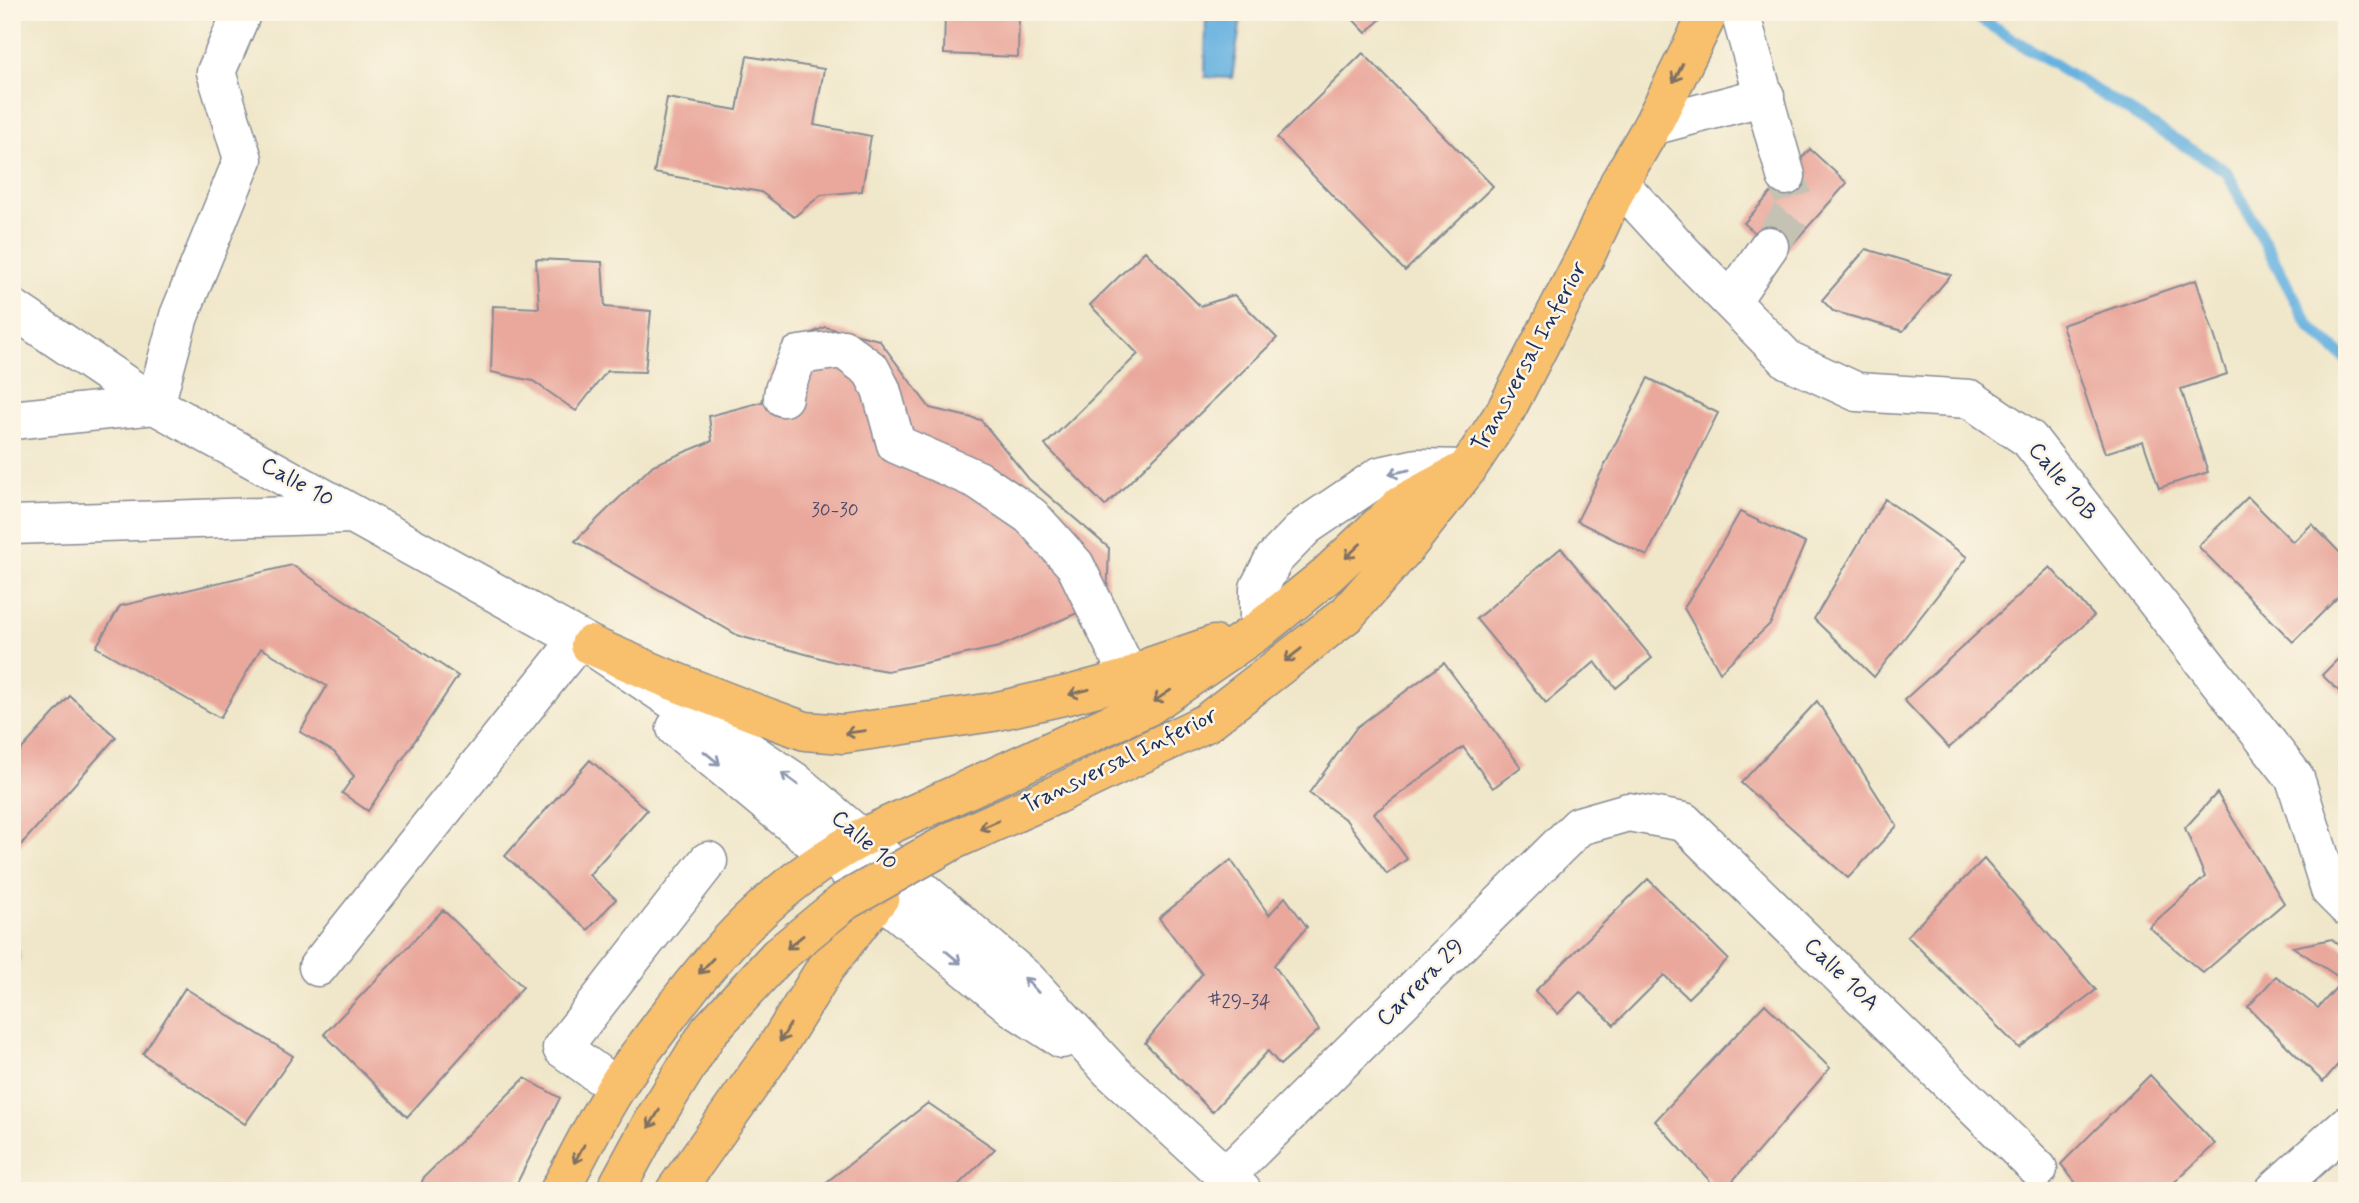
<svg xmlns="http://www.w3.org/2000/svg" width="2359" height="1203" font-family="Mynerve,sans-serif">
<rect width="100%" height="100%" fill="#fcf5e5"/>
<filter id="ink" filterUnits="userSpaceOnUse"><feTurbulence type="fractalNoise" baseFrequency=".0143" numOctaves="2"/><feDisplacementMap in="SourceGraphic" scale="14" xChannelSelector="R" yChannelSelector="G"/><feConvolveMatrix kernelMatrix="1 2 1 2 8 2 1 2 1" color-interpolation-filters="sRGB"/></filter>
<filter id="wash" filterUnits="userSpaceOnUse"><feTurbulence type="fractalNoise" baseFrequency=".00686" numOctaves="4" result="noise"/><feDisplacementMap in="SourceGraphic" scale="28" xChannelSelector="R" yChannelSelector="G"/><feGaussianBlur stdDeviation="1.57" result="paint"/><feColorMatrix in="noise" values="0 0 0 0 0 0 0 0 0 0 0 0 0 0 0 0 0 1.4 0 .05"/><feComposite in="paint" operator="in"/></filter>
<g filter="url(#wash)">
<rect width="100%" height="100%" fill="#f0e7ca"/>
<path fill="#67b2e0" stroke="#41709f" stroke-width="2" d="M1206,12H1242L1232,78L1205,77Z"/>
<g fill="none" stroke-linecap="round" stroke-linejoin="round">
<path stroke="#67b2e0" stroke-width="12" d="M1969,12L2226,171L2310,327L2347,360"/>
</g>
<g id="blocks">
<path fill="#eaa89d" d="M945,12H1019L1018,57L944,54Z
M1346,12H1388L1366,33Z
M1363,53L1493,186L1405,271L1277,138Z
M747,56L824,69L814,125L871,136L862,191L821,195L794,217L761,192L654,173L667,98L737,110Z
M1810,149L1847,183L1781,257L1744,223Z
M1866,249L1951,275L1903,331L1833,311L1822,300Z
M1145,251L1200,306L1234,295L1277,338L1105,506L1045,445L1138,354L1090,305Z
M536,259L602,262L605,307L651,311L645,372L607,371L576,411L533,381L491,372L493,306L539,308Z
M2196,280L2227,374L2181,389L2208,472L2159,488L2143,441L2105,453L2062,325Z
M825,327L879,340L930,408L981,420L1029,479L1109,548L1107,600L999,647L887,671L835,662L739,636L575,541L653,465L712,441L709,416L762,402L772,370L794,341Z
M1648,378L1718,413L1647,556L1577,521Z
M2248,497L2293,542L2312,524L2347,560V588L2293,642L2198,546Z
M1885,499L1967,557L1874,677L1814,619Z
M1740,512L1805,543L1771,623L1720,672L1684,608Z
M1561,548L1652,658L1616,688L1595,662L1546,703L1476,619Z
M292,565L458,676L368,811L342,793L354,776L334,752L300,732L327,686L261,648L220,718L96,647L120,606Z
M2050,567L2094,616L1949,748L1904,700Z
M2347,650V699L2322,675Z
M1444,663L1521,767L1493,788L1463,747L1374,813L1407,859L1387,874L1346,820L1309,793L1357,727Z
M70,696L116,737L12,855V760Z
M1817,701L1897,826L1848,878L1741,783Z
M590,760L647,810L589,875L616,899L588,930L505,856Z
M2217,793L2284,903L2203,973L2149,927L2205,877L2185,828Z
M1984,859L2096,990L2019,1048L1907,936Z
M1231,860L1269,915L1285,897L1307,927L1274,965L1319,1030L1280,1065L1268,1051L1212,1112L1145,1043L1202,974L1159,918Z
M1648,879L1728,959L1688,998L1664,975L1614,1025L1580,992L1558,1014L1535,991Z
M443,910L523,987L407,1117L324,1034Z
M2332,939L2347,952V1054L2323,1082L2248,1007L2276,976L2318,1008L2343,980L2293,947Z
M12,953L21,956L13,980H12Z
M185,988L293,1056L245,1124L143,1054Z
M1765,1004L1830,1068L1724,1191H1719L1655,1121Z
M2150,1075L2215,1144L2165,1191H2082L2061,1164Z
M525,1078L560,1098L513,1191H418L424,1177Z
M928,1103L995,1149L952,1191H815Z"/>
</g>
</g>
<g filter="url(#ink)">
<use href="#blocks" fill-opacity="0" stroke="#868b94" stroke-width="2"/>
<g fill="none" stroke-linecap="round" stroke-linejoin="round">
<path stroke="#c5c2b4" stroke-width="38" stroke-dasharray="38 19" stroke-linecap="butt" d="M1769,246L1796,207L1786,176"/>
<g stroke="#868b94" stroke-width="41">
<path id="minor" d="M1740,12L1786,176
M1652,126L1765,96
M1619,183L1684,254L1788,360L1857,392L1970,399L2029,439L2295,778L2330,890L2347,907
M1731,301L1769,246
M12,308L155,405L590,645L794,781L1026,979L1111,1071L1242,1191
M783,397L784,390L799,355L843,349L871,370L881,389L896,444L978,480L1031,516L1075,565L1130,678
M12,420L155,405L179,316L243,159L216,72L242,12
M12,525L352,514
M1259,630V588L1274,559L1306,526L1380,476L1417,468L1467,469
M676,728L1014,1008L1062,1039
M318,967L579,639
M616,1087L562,1048L708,861
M1227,1175L1579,826L1628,812L1684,822L2038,1169
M2274,1191L2347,1125"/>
</g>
<g stroke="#868b94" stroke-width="41">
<path id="major" d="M1347,614L1409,543L1467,469L1506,410L1586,255L1619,183L1652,126L1709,12
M590,645L671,680L753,712L805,731L843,734L993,712L1072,694L1130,678L1152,666L1214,645
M559,1191C578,1157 595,1121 616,1088C628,1068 643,1050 657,1031C714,952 774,885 861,838L1147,707L1259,630L1327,575L1402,504L1467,469
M675,1191L774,1051L826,967L880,897"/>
</g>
<use href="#minor" stroke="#fff" stroke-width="38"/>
<use href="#major" stroke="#f8bf6c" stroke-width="38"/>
<g stroke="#868b94" stroke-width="41" stroke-linecap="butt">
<path id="major-bridge" d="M615,1191L653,1121L709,1031L778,956L845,901L954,840L1055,795L1206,723L1347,614"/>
</g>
<use href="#major-bridge" stroke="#f8bf6c" stroke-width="38"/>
</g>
<defs><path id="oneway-shaft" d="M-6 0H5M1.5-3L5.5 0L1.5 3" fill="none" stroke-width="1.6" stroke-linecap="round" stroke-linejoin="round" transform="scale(1.75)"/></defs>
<g stroke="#7e7064">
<use href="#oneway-shaft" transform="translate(1678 73) rotate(117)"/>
<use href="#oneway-shaft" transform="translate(1353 551) rotate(136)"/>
<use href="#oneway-shaft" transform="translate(1293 655) rotate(142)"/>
<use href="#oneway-shaft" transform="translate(1079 692) rotate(165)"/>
<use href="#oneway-shaft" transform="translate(1162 696) rotate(146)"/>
<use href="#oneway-shaft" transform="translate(855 732) rotate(172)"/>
<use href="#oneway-shaft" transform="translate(989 825) rotate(156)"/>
<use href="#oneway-shaft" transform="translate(795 942) rotate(141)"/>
<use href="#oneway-shaft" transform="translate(706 966) rotate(133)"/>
<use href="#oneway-shaft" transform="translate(785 1033) rotate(120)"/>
<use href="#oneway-shaft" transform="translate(654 1119) rotate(121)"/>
<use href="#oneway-shaft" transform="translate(579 1154) rotate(119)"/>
</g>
<g stroke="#8d97ae">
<use href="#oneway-shaft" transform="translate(1399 472) rotate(168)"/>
<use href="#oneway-shaft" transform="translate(712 758) rotate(39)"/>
<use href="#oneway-shaft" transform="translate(790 779) rotate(-144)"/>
<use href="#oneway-shaft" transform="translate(953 957) rotate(40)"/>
<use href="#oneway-shaft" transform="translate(1031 985) rotate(-134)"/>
</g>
</g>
<g text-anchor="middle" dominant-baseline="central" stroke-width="5" stroke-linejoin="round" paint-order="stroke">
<g font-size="19" fill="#4f4d6e">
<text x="835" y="510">30-30</text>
<text x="1239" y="1002">#29-34</text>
</g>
<g font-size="23" fill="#1b2f5e" stroke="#fcf5e5">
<text transform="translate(1530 357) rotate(-61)">Transversal Inferior</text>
<text transform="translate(2062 482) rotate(51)">Calle 10B</text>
<text transform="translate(297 483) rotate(29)">Calle 10</text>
<text transform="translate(1120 761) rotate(-26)">Transversal Inferior</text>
<text transform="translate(864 841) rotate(41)">Calle 10</text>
<text transform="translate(1841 975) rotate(44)">Calle 10A</text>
<text transform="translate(1421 983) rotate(-45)">Carrera 29</text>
</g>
</g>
<rect width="2359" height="1203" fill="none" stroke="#fcf5e5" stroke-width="42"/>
</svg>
